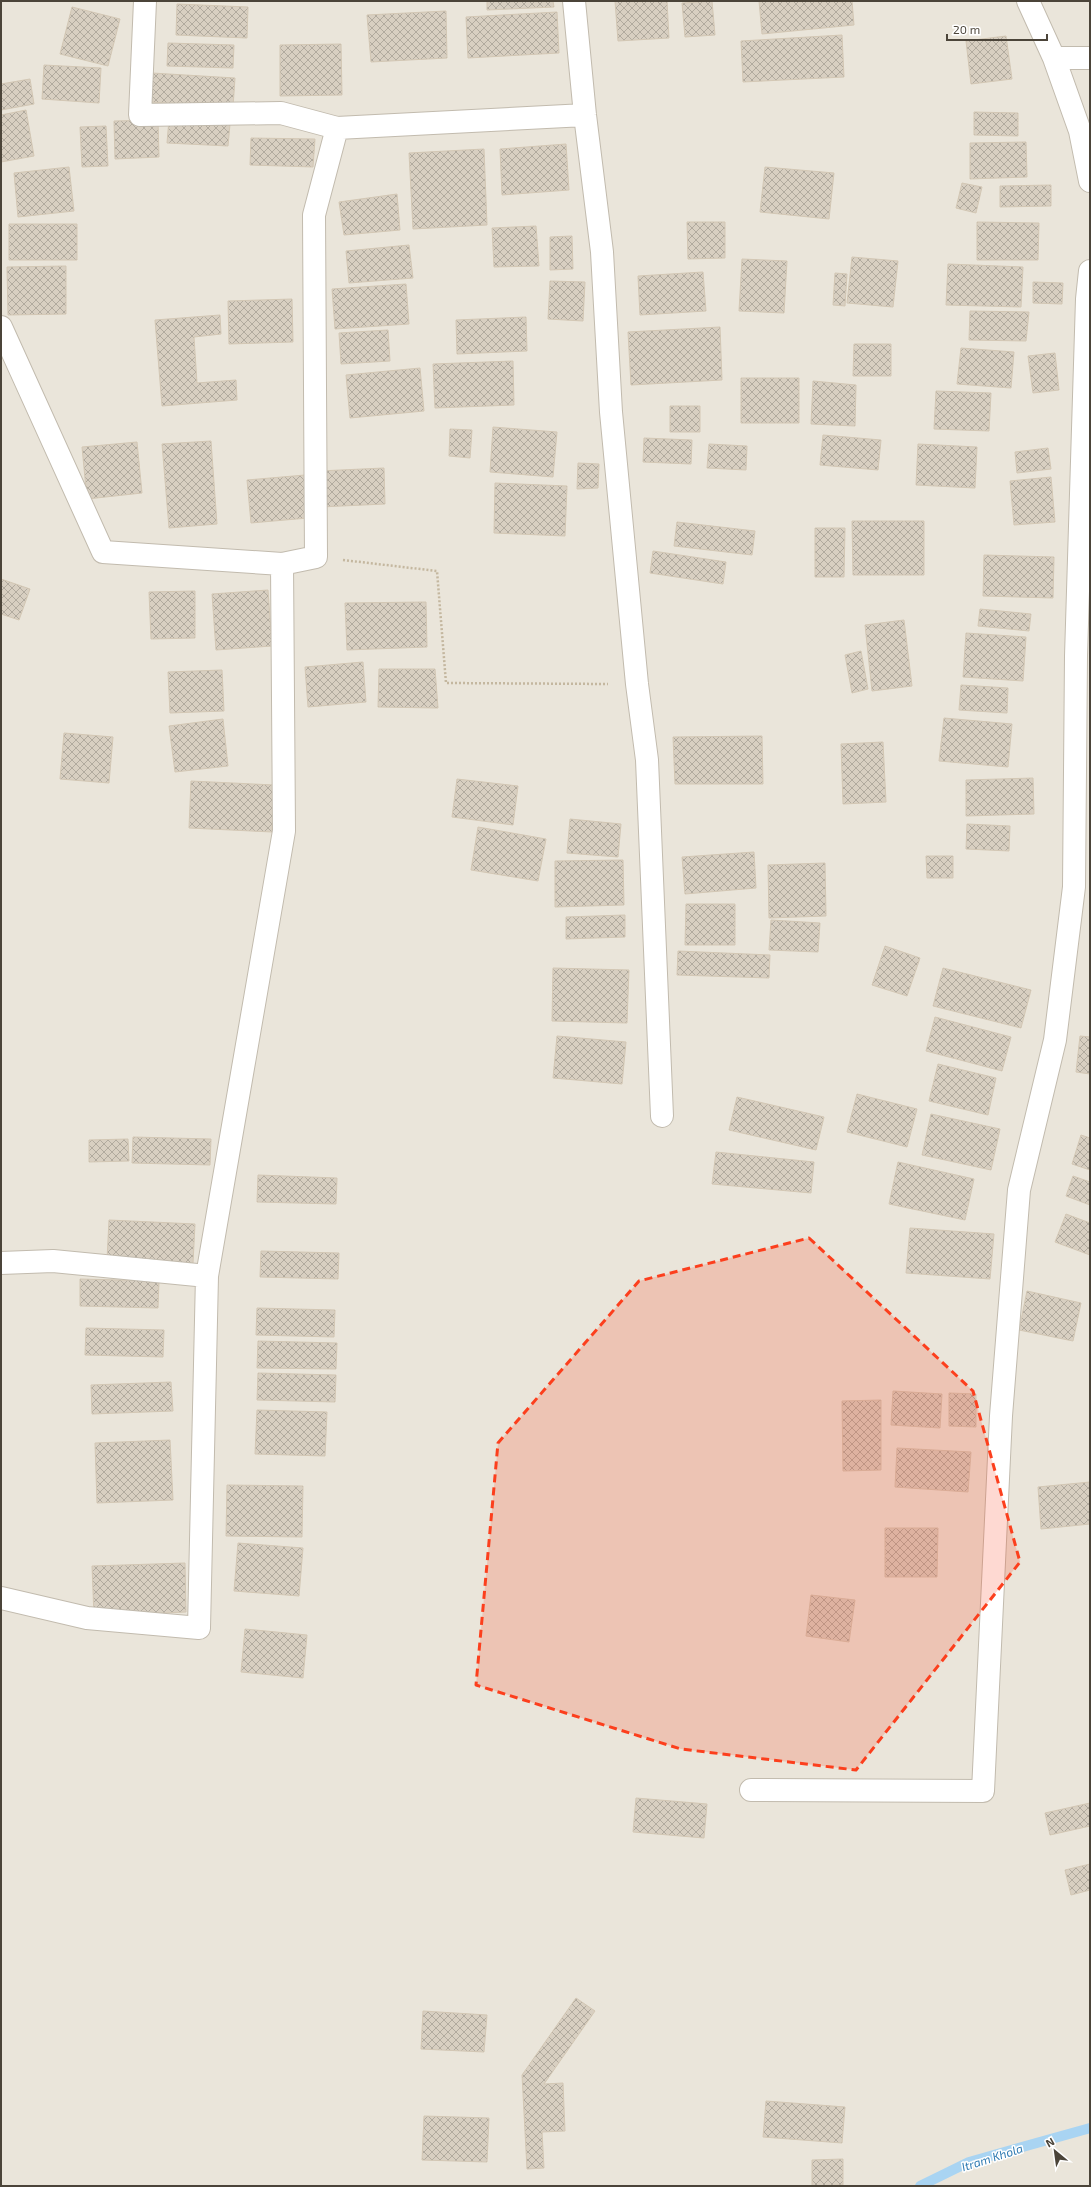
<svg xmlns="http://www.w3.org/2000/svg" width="1091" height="2187" font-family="'Exo 2',sans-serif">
<defs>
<pattern id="building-cross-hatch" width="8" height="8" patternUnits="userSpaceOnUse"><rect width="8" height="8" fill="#d8cfc1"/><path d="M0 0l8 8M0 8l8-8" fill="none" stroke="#b1aa9e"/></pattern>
</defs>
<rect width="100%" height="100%" fill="#f6f3ec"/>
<path fill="#eae5da" d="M1,1H1090V2186H1Z"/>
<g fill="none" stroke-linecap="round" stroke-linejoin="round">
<path stroke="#a9d4f2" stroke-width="10" d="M920,2186L969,2162L1090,2128"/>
</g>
<path fill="url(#building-cross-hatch)" stroke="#d3c7b4" d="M487,1H553L554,7L487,10Z
M615,1H667L669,38L618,41Z
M712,1L715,35L685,37L682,3Z
M759,1H852L854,25L762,34Z
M177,4L248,7L247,38L176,35Z
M72,7L120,19L108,66L60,54Z
M446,11L447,58L371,62L367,15Z
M557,12L559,53L468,58L466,17Z
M842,35L844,77L743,82L741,41Z
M1006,36L1012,79L971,84L966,41Z
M168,43L234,45L233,68L167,66Z
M341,44L342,95L280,96V45Z
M44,65L101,68L99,103L42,99Z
M152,73L235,78L233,107L150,102Z
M30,79L34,104L1,110V84Z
M26,110L34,156L1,162V115Z
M974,112L1018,113V136L974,135Z
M169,119L230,124L228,146L167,143Z
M158,120L159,157L115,159L114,121Z
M106,126L108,166L82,167L80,127Z
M251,138L315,139L313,167L250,165Z
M1026,142L1027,177L970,179V143Z
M566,144L569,190L502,195L500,149Z
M484,149L487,225L413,229L409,153Z
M69,167L74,211L18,217L14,173Z
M765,167L834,173L829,219L760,212Z
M962,183L982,187L976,213L956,208Z
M1051,185V206L1000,207V186Z
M397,194L400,230L344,235L339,202Z
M687,222H725V258L688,259Z
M977,222L1039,223L1038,260H977Z
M9,224H77V260H9Z
M536,226L539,266L494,267L492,228Z
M572,236L573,269L550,270V237Z
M409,245L413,278L349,283L346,251Z
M852,257L898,261L893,307L847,303Z
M742,259L787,261L784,313L739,311Z
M948,264L1023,267L1021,307L946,305Z
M66,266V314L8,315L7,267Z
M703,272L706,311L640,315L638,276Z
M835,273L847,274L845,306L833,305Z
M550,281L585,282L583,321L548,319Z
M1033,282L1063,283L1062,304L1033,303Z
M406,284L409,324L335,329L332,289Z
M292,299L293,342L229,344L228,301Z
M970,311L1029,312L1026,341L969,340Z
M220,315L221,334L194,337L197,383L236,380L237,400L162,406L155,320Z
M526,317L527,351L457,354L456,320Z
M720,327L722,380L631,385L628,332Z
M388,330L390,361L341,364L339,333Z
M854,344H891V376H853Z
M961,348L1014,352L1011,388L957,384Z
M1055,353L1059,390L1033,393L1028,356Z
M513,361L514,405L435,408L433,364Z
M420,368L424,411L350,418L346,375Z
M741,378H799V423H741Z
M813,381L856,385L855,426L811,424Z
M936,391L991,393L989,431L934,429Z
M670,406H700V432H670Z
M493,427L557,432L553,477L490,472Z
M450,429L472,430L470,458L449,456Z
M823,435L881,440L878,470L820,465Z
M644,438L692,440L691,464L643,462Z
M211,441L217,524L169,528L162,444Z
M137,442L142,493L87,499L82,447Z
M709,444L747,446L746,470L707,468Z
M918,444L977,447L975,488L916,485Z
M1048,448L1051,469L1017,473L1015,452Z
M578,463L599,464L598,488L577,489Z
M384,468L385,504L320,507L319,471Z
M305,475L308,518L251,523L247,480Z
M1051,477L1055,522L1014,525L1010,481Z
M495,483L567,486L565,536L494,533Z
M852,521H924V575H853Z
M677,522L755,531L752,555L674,546Z
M815,528H845L844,577H815Z
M653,551L726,562L723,584L650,573Z
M984,555L1054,557L1053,598L983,596Z
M1,579L30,589L19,620L1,614Z
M268,590L272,646L216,650L212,594Z
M195,591V638L151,639L149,592Z
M426,602L427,647L347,650L345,603Z
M980,609L1031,614L1029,631L978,626Z
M904,620L912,686L872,691L865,625Z
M966,633L1026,637L1023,681L963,677Z
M861,651L868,689L852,693L845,655Z
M363,662L366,702L308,707L305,667Z
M379,669H435L438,708L378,707Z
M222,670L224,711L170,713L168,672Z
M961,685L1008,688L1007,713L959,710Z
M944,718L1012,724L1008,767L939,761Z
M223,719L228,766L175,772L169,726Z
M64,733L113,737L109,783L60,779Z
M762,736L763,784H675L673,737Z
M883,742L886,802L843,804L841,744Z
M1033,778L1034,814L966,816V780Z
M457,779L518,786L513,825L452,817Z
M191,781L274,785L272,832L189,828Z
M570,819L621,824L618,857L567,853Z
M967,824L1010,826L1009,851L966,849Z
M478,827L546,839L538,881L471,870Z
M754,852L756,888L685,894L682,857Z
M926,856H953V878H927Z
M623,860L624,905L555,907V861Z
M825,863L826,916L769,918L768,865Z
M686,904H735V945H685Z
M625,915V937L566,939V917Z
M771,920L820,923L818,952L769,950Z
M885,946L920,958L907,996L872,985Z
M678,951L770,955L769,978L677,975Z
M553,968L629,970L627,1023L552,1021Z
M943,968L1031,990L1021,1028L933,1006Z
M935,1017L1011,1037L1002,1071L926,1051Z
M557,1036L626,1042L622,1084L553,1078Z
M1080,1036L1090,1037V1074L1076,1072Z
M938,1064L996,1078L988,1115L929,1101Z
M857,1094L917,1109L907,1147L847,1132Z
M737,1097L824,1117L816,1150L729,1130Z
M931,1114L1000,1129L991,1170L922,1155Z
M1081,1135L1090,1138V1170L1072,1164Z
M133,1137L211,1139L210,1165L132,1163Z
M128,1139L129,1161L89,1162V1140Z
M716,1152L814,1162L811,1193L712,1184Z
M898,1162L974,1179L965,1220L889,1204Z
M258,1175L337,1178L336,1204L257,1202Z
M1073,1176L1090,1182V1205L1066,1196Z
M1066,1214L1090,1223V1255L1055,1242Z
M109,1220L195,1224L193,1263L107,1260Z
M910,1228L994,1234L990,1279L906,1273Z
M261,1251L339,1253L338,1279L260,1277Z
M80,1279L159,1281L158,1308L80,1306Z
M1027,1291L1081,1303L1073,1341L1019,1330Z
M257,1308L335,1310L334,1337L256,1335Z
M86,1328L164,1330L163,1357L85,1355Z
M258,1341L337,1343L336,1369L257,1368Z
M258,1373L336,1375L335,1402L257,1400Z
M171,1382L173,1411L92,1414L91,1385Z
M893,1391L942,1394L940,1428L891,1425Z
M949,1393L976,1394V1427L949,1426Z
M881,1400V1470L843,1471L842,1401Z
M257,1410L327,1412L325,1456L255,1454Z
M170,1440L173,1500L97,1503L95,1443Z
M897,1448L971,1452L968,1492L895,1487Z
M1090,1482V1524L1041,1529L1038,1487Z
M227,1485L303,1486L302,1537L226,1536Z
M885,1528H938L937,1577H885Z
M238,1543L303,1548L299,1596L234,1591Z
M185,1563L186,1612L94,1616L92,1566Z
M811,1595L855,1600L849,1642L806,1636Z
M245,1629L307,1635L303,1678L241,1672Z
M636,1798L707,1804L704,1838L633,1832Z
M1090,1803V1826L1050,1835L1045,1813Z
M1090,1864V1890L1071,1895L1065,1870Z
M576,1998L595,2011L544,2084L563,2083L565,2131L542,2132L544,2168L527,2169L522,2075Z
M423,2011L487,2015L484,2052L421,2049Z
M766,2101L845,2107L842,2143L763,2137Z
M424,2116L489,2118L487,2162L422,2160Z
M843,2159V2185L812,2186V2160Z"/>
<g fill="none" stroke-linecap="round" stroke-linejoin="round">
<g stroke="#c2bbae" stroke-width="24">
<path id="street" d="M145,1L140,115L281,113L337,128L585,115
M574,1L585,115L602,252L611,412L637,684L647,760L662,1116
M1028,1L1054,58L1080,131L1090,181
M1054,58H1090
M1,327L103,552L282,564
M1,1263L53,1261L207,1276
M1,1598L87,1618L199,1628L207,1276L284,831L282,564L316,557L314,215L337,128
M751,1790L983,1791L1001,1416L1019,1190L1055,1040L1074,887L1076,656L1087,299L1090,271"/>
</g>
<path stroke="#c4b79f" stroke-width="2.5" stroke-dasharray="2 2" stroke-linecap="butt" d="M343,560L437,571L446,683L608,684"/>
<use href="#street" stroke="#fff" stroke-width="22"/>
</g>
<path fill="#fc3f1d" fill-opacity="0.2" stroke="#fc3f1d" stroke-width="3" stroke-dasharray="8 5" stroke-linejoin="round" d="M809,1238L973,1391L1020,1562L856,1770L681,1749L476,1685L498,1443L639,1281Z"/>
<g text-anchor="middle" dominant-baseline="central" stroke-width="3" stroke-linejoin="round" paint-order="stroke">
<g font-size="12" font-style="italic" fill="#2e7ab2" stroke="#fff">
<text transform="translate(992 2157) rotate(-18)">Itram Khola</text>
</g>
</g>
<rect width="1091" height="2187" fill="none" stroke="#4b4439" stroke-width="4"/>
<g transform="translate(1055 2151) rotate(331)" stroke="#ffffff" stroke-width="3" paint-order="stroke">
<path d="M0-3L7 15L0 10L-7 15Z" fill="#4b4439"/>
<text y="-6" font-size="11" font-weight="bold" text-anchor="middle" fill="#4b4439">N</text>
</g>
<path d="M947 34v6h100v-6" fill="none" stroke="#4b4439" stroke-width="2"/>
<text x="953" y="34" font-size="12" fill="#4b4439" stroke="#ffffff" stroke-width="3" paint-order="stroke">20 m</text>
</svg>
